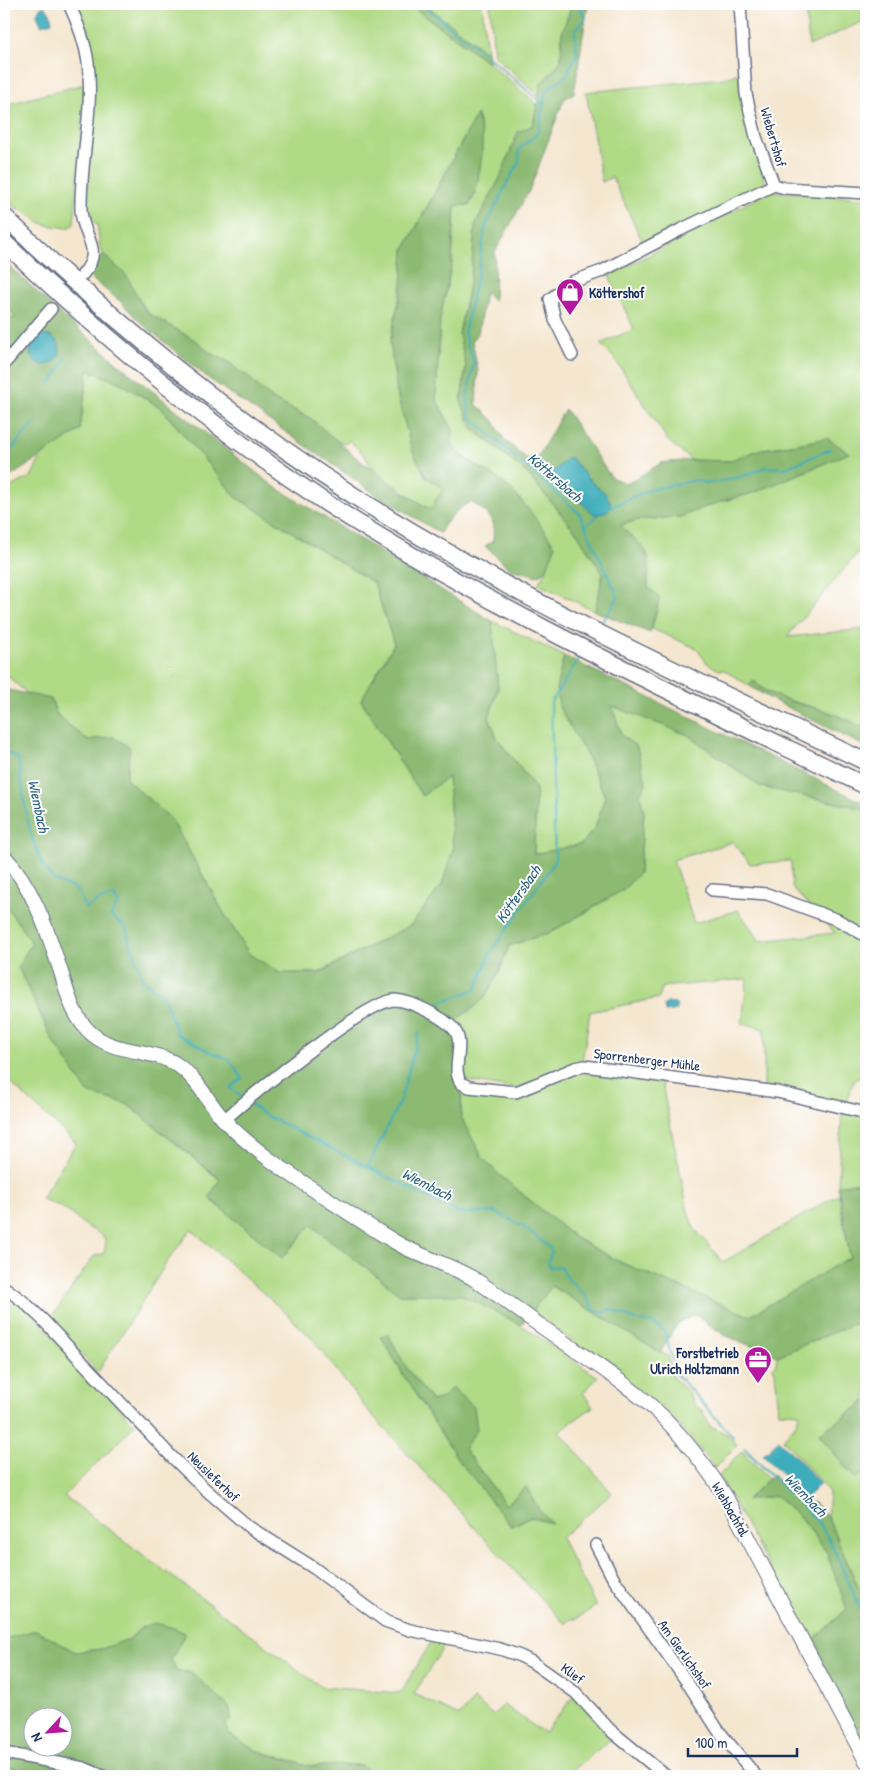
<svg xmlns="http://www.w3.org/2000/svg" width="870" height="1780" font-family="'Patrick Hand',sans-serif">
<rect width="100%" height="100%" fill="#fff"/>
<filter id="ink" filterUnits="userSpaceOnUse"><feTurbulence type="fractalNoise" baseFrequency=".02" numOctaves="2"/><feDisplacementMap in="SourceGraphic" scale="10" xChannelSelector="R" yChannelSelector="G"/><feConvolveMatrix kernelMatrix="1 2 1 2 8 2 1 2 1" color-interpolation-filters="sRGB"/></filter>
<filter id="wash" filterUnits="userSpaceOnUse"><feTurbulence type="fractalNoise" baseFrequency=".0096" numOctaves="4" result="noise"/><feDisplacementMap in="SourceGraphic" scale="20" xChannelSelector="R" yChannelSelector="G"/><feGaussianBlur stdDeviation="1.12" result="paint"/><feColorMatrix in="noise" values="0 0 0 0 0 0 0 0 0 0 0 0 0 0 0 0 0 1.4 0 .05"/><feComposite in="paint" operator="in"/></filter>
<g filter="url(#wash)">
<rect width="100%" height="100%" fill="#f4e6cf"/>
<path fill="#b0da86" stroke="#668472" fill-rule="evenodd" d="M73,4H409L488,62L537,104L533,125L499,180L476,225L471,275L459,334L466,367L461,401L472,428L527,473L577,533L603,574L595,611L538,584L546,571L519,499L501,481L457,452L452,445L453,430L436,399L440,319L452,262L455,206L476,193L482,137L477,114L404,250L402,286L390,342L397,393L412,450L443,489L430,510L377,473L363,454L349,440L346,444L333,439L310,418L274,400L255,384L248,376L241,373L229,362L210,353L198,342L149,314L115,265L104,255L100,247L97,223L90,220L85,206L87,198L92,128L90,48Z
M424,4H482L487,52Z
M492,4H572L562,33L561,61L541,84L539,96L494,55L490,6Z
M805,4H866V20L809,46Z
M739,73L740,93L766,185L644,245L612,177L602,182L586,92L725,78Z
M85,84L74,224L68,228L47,225L38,222L33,217L13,206L4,190V105Z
M770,191L866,198V543L787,637L866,629V729C854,724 843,717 831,713C812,705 764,698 754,680L748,685L724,670H719L707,663L696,648L652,629L659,600L648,587V556L645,550L620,525L638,520L680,517L716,503L753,493L849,453L792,445L762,449L728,461L691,460L669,442L614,358L600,344L634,329L609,276Z
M4,299L16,318L9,352L4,358Z
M88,370L119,382L161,408L236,497L374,583L394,644L361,700L422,796L448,776L453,850L442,885L411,925L318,973H280L249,954L225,915L171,819L126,779L113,737L87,740L57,715L51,699L29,695L4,673V545L7,542L4,539V490L31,477L42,455L80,430Z
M492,621L564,656L556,689L605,796L596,826L582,844L534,855L536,789L497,738L489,717L498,689Z
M611,705L688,735L761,787L866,809V1078H855L844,1107L764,1088V1029L742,1023L747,979L662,987L659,998L590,1012L582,1062L516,1089L462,1080L451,1022L472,1009L499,973L508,946L551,932L590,910L639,873L644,812L640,795L637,747L622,736ZM733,842L750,864L791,861L792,888L835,933L760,941L738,910L694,923L673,860Z
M4,903L32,943L18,967L52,1039L88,1092L127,1104L220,1180L209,1198L282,1258L311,1225L400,1294L462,1295L521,1325L598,1377L583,1393L593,1407L559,1431L612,1493L561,1538L596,1606L576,1619H570L565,1624L506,1562L364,1406L314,1341L288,1315L191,1229L165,1265L98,1372L49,1321L94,1256L103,1254C106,1248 107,1241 102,1235C98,1232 92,1230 88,1227C70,1214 63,1205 41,1199L76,1143L4,1077ZM381,1336L432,1401L443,1398L477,1429L464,1449L506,1505L526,1487L539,1510L551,1523L531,1517L511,1526L459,1460L405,1378Z
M582,1069L661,1079L688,1212L694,1228L723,1262L839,1194L850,1257L750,1317L622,1263L574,1237L496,1172L482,1157L461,1117L462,1088L517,1095Z
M842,1111L866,1116V1181L838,1186Z
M551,1286L668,1356L674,1379L688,1392L695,1405L702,1410L709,1425L728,1435L737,1445L715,1468L668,1412L532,1311Z
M4,1290L23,1304L135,1425L64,1496L321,1687L400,1693L432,1641L446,1643L414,1694L459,1716L474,1700L493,1715L504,1705L544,1733L575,1694L612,1738L566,1776H373L361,1765L311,1766L254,1750L227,1733L191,1672H177L171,1660L185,1633L142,1627L129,1639L102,1649L75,1652L36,1631L4,1639Z
M866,1319V1401L819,1434L855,1479L866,1471V1605L827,1516L829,1492L783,1439L795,1425L800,1413L779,1412L775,1371L773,1368L776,1363L777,1356Z
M742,1451L769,1479L747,1499L776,1496L803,1520L827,1553L847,1609L811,1642L719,1476Z
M4,1766L38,1774L60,1776H4Z"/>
<path fill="#8cba73" stroke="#547468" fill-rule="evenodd" d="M409,4H424L487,52L488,62Z
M572,4H588L574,93L564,99L530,189L495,252L494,302L485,292L478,334L472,340L478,371L476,404L493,420L505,441L534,464L565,409L611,477L627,484L661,463L691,460L728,461L762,449L792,445L827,438L849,453L753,493L716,503L680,517L638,520L621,525C627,536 643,542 647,555C651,565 647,577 648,587L657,595L659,600L650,633L595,611L603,574L577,533L527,473L472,428L461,401L466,367L459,334L471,275L475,225L499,180L518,132L533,125L541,84L561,61L562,33ZM568,458H571L592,483L605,493L608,511Z
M477,114L482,137V154L476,193L469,205L455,206L452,262L440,319L436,399L453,430L452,445C463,462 485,468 501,481C523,499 539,523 555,546L546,571L537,576L509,568L485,546L493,541C495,517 490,514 471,502C459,506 445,522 440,533L371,491L208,378L140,322L120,301L87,275L99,257L104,255L126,275L143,307L149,314L198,342L210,353L229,362L241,373L248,376L255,384L274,400L310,418L363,463C375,468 382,478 393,486C405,494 418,502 430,509L443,489L426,477L412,450L397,393L390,342L402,286L404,250Z
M4,261L55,309L128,372L272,485L492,621L498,689L489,717L497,738L536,789L534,854L582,844L596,826L605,796L587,756L560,709L556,689L564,656L866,804V809L761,787L688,735L612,706L622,736L637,747L646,783L640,795L644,812L639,873L623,890L551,932L509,946C500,969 492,995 471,1010C465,1014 457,1018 451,1022L462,1041L461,1117L482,1157L496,1172L574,1237L622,1263L750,1316L850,1257L838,1186L866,1181V1319L777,1356L724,1335L695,1315L678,1323L660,1353L552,1286L521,1325L462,1295L400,1294L311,1225L282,1258L209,1198L220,1179L127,1104L88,1093L52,1039L18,967L32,943L4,903V689L51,699L57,715L87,740L113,737L130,747L126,779L171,819L225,915L249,954L280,973H319L411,925L442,885L453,850L448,777L422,796L361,700L394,644L374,583L236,497L161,408L119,382L88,370L80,430L4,481V358L9,352L4,320L16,318L4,299Z
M754,680C764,698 812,706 831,713C843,717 855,723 866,729V747L769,698L748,685Z
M388,1334L408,1370L432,1401L443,1398L452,1387L474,1407L477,1429L464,1449L506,1505L526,1487L539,1510L552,1524L531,1517L511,1526L459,1461L405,1378L381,1336Z
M866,1401V1471L855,1479L819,1434Z
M773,1475L805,1508L813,1502L827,1516L866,1605V1750L811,1642L847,1609L827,1553L803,1520L776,1496L746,1500Z
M155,1623L174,1628L185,1633L171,1660L177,1672H191L230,1708L231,1720L225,1726L228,1733L254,1750L311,1766L361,1765L373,1776H60L38,1774L4,1766V1639L36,1630L75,1652L102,1649L129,1639L142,1627ZM32,1718H62V1748H32Z"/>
<path fill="#3eadbb" stroke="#2c6e8c" d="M44,6L50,12L52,22L41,25L37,14L39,9Z
M30 350a15 15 0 1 1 30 0a15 15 0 1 1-30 0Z
M568,458H571L592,483L605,493L611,503L608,511L600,514H594L552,475V473Z
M668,1003L676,1004L677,1010L665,1012L664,1005Z
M779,1440L798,1459L820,1484L806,1498L763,1455Z"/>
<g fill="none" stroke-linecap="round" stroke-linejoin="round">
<path stroke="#3eadbb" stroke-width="2" d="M421,4L499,66L543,104
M582,4L581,10L586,18L575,30L577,54L566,76L546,90L538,133L519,149V163L509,179L485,228L479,268L464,333L474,363L467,396L470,417L579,513L618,597L600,625
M51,383L66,358
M4,458L34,423
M608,509L648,490L697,480L707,484L744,476L766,467L785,468L831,449
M585,526L600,514
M4,751L18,758C24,795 27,847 51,877C59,887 67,882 77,891C82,896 81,903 86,908L100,900L114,896L118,903L111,916L125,927L143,980L164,997L177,1034L211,1052L230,1060L242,1078L230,1088L242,1096
M430,1006L476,989L491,952L555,861L551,702L582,654
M251,1104L263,1114L459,1213L495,1212L524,1227L550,1248L551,1253L548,1262L550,1267L560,1266L568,1279L585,1295L594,1310L603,1313L611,1309L638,1321L653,1323L665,1332L670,1352L676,1367L677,1375L733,1437
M368,1166L400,1101L419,1033
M744,1448L820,1524L832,1545L866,1621"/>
</g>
</g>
<g filter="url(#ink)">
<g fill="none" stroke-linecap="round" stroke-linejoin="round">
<g stroke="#676f86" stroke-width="14">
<path id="minor" d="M69,4C78,23 85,41 88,62C94,111 80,161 81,210C82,238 105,248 83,274
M740,4L746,94L756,137L774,185L785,188L866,193
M572,355L555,320L550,299L572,282L602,271L680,230L774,185
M4,364L51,309
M712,890L767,894L838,920L866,936
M224,1120C250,1097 367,1000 395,1000C412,1001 442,1017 453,1028C467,1043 450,1068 461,1083L469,1087L516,1092L575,1068L585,1066L777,1092L866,1113
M4,1287L24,1302L42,1319L171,1456L204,1488L249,1527L314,1568L385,1621L410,1630L500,1649L520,1656L532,1662L576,1693L610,1730L666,1776
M596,1545L613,1578L685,1679L718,1730L756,1776
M4,1753L84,1768L103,1776"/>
</g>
<g stroke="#676f86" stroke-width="16">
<path id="major" d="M4,856C31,884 46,926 58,963C67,988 70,1015 92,1034C115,1054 150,1048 176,1064C198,1078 208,1103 225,1121C242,1139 263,1155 283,1169C320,1194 358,1220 397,1243C421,1257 451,1265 474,1279C499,1295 523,1314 548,1331C586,1358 627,1383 661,1415C686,1440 707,1468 726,1497L866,1761"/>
</g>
<g stroke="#676f86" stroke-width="19">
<path id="highway" d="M4,216C127,336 263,443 411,531C557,618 713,688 866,762
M4,242C104,338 212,428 328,504C499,614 684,698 866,786"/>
</g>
<use href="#minor" stroke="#fff" stroke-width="11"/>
<use href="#major" stroke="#fff" stroke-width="14"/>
<use href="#highway" stroke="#fff" stroke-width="16"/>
</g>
</g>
<defs>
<g id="shop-pin" transform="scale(1.4375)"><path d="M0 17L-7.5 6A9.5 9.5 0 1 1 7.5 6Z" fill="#b5179e" stroke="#fff"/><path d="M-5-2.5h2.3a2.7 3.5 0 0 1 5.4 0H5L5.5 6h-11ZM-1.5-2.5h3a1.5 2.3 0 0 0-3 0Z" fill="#fff"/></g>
<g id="office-pin" transform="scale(1.4375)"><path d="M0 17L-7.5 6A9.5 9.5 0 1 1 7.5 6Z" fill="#b5179e" stroke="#fff"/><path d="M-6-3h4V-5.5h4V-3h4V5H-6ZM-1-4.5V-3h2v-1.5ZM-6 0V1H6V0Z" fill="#fff"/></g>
</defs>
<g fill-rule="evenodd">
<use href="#shop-pin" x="570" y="292"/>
<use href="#office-pin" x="758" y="1360"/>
</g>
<g text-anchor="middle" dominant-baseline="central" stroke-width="4" stroke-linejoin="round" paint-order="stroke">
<g font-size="14" fill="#1b2f5e" stroke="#fff">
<text transform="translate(774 137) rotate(74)">Wiebertshof</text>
<text transform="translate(647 1059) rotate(7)">Sporrenberger Mühle</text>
<text transform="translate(214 1476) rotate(44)">Neusieferhof</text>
<text transform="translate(731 1509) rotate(60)">Wiehbachtal</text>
<text transform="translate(685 1654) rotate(55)">Am Gierlichshof</text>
<text transform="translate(573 1673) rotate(37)">Klief</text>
</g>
<g font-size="14" font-weight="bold" fill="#1b2f5e" stroke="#fff" text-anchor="start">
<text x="589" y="292">Köttershof</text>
<text x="739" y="1352" text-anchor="end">Forstbetrieb<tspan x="739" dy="16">Ulrich Holtzmann</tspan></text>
</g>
<g font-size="15" font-style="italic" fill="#296183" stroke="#fff">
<text transform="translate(555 477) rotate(41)">Köttersbach</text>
<text transform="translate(39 806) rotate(78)">Wiembach</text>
<text transform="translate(518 894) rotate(-55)">Köttersbach</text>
<text transform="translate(427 1184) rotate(27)">Wiembach</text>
<text transform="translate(806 1495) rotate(46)">Wiembach</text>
</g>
</g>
<rect width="870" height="1780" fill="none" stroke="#fff" stroke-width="20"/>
<g transform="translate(48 1732) rotate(244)"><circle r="24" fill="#ffffff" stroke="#a4acbf"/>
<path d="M0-4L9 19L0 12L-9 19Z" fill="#b5179e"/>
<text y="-8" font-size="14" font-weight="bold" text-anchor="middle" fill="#1b2f5e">N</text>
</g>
<path d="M688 1748v8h109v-8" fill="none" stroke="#1b2f5e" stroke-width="2.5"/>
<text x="695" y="1748" font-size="15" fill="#1b2f5e" stroke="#ffffff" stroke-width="4" paint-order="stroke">100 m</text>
</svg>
